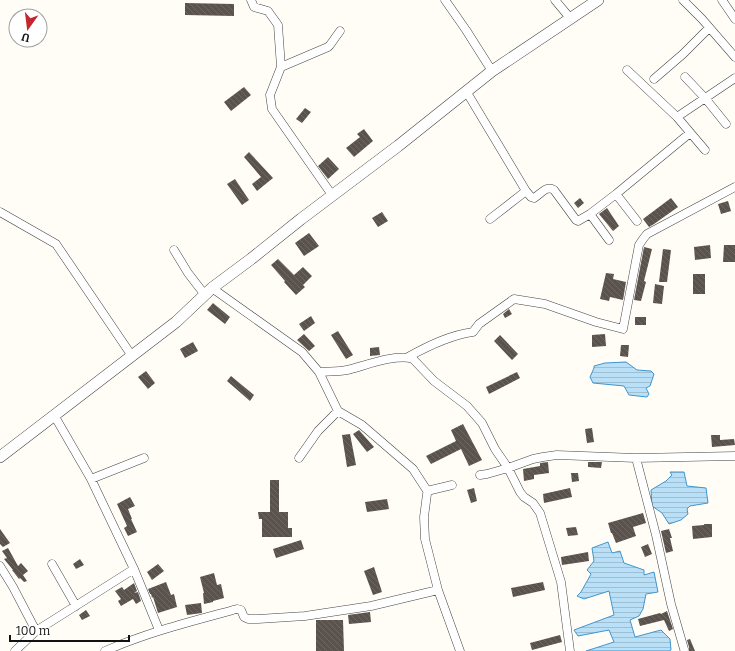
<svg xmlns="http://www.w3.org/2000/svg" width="735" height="651" font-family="Bitter,serif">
<defs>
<pattern id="water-rules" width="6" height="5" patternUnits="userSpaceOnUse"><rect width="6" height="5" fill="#b9e0f7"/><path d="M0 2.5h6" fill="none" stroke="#9ebfd3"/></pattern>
<pattern id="building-back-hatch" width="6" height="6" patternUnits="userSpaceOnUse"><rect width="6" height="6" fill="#5a524d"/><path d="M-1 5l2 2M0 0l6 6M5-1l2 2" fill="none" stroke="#6d6662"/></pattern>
</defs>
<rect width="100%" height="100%" fill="#fffdf5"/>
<path fill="url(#water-rules)" stroke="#3f96cf" d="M626,362L637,370L651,371L654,374L650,386L646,388L649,394L647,397L629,395L624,386L593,383L590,377L594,368V366L605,363Z
M670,472H684L687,486L706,488L708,503L690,506L687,509L688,514L681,520L669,524L662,513L652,506L651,490L666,481L672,475Z
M608,542L612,553L620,551L624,563L644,570V575L654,572L658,592L646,594L643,609L639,616L630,620L635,637L661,630L670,639L671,650L669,651H586L614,642L609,630L578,636L574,630L614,615L609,591L584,599L577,596L581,592L591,574L587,570L594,561L592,548Z"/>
<path fill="url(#building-back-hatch)" d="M185,3L234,4V16L185,15Z
M244,87L251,95L231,111L224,102Z
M305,108L311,112L302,123L296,119Z
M364,129L373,141L354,157L346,148L360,137L357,134Z
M249,152L273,178L257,191L252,184L261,177L244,157Z
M328,157L339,169L328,179L318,166Z
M235,179L249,200L242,205L227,184Z
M580,198L584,203L578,208L574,203Z
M671,198L678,207L654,224L649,227L643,219Z
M728,201L731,211L721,214L718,204Z
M607,208L619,226L613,231L599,214Z
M382,212L388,221L378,227L372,218Z
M309,233L319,246L304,256L295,243Z
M710,245L711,258L695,260L694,247Z
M724,245H735V262H723Z
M644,247L652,249L644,281L646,282L641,301L634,300Z
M663,249L671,250L667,282H659Z
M278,259L294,275L303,267L312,276L303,285L305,287L296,295L284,282L285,281L271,265Z
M606,273L614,274L613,279L626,282L623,300L610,297L609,301L600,299Z
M693,274H705V294H693Z
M655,284L664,286L662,304L653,303Z
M213,303L230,317L225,324L207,310Z
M509,309L512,314L505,318L503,314Z
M311,316L315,323L304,331L299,324Z
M635,317H646V325H635Z
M338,331L353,355L346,359L331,335Z
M304,334L315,346L309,351L297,340Z
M605,334L606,346L592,347V335Z
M500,335L518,354L512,360L494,341Z
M193,342L198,351L185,358L180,349Z
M621,345H629L628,357L620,356Z
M379,347L380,355L370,356V348Z
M146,371L155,383L148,389L138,377Z
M517,372L520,378L489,394L486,387Z
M231,376L254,395L250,401L227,381Z
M463,424L482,460L469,466L461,449L431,464L426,456L456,441L451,430Z
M592,428L594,442L587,443L585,429Z
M359,430L374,447L367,452L353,434Z
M350,434L356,465L347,467L342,435Z
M711,435H720V440L734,439L735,445L712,447Z
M548,462L549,473L534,475V479L524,481L523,469L540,466V463Z
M588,462H602L601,468L588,467Z
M571,473H578L579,481L572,482Z
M270,480H279V512H288V528H292V537H262V519H259L258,512H270Z
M474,488L477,501L471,503L467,490Z
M570,488L572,497L544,503L543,494Z
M130,497L135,506L128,509L132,519H131L137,532L128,536L124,528L127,526L117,504Z
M387,499L389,509L367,512L365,502Z
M643,513L646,523L633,527L636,536L616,543L612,533H611L608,523Z
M704,524H712V537L693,539L692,526L704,525Z
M576,527L578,535L568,536L566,528Z
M0,529L10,543L3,547L0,544Z
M669,529L672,538H670L673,551L666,553L661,531Z
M301,540L304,549L276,558L273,549Z
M648,544L652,554L645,557L641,547Z
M8,548L18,566L21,563L28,571L23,575L27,581L24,582L20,578L19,579L12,570H13L4,559L7,558L2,551Z
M588,552L589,561L562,565L561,557Z
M80,559L84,565L76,569L73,564Z
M158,564L164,571L152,580L147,572Z
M374,567L382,592L373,595L364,571Z
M214,573L217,585L221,584L224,598L213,601V602L204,604L203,593H204L200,577Z
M166,582L171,595L174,594L177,607L158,613L153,597L152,598L151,594H150L148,589Z
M543,582L545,590L513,597L511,588Z
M134,583L137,591L134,593L138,592L141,601L136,604L133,599L121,606L118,601L121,599L115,591L122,587L124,590Z
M201,603L202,613L187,615L185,605Z
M86,610L90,616L82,620L79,615Z
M667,611L673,629L669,631L664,620L640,626L638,619L660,613L661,614Z
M370,612L371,622L349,624L348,615Z
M316,620H343L344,651H316Z
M560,635L562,642L532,650L530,643Z
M690,639L695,651H689V647L687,640Z"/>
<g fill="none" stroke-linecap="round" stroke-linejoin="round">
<g stroke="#444" stroke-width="9">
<path id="minor" d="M251,0L254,7L268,11L278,25L281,67L270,95L272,109L332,195
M445,0L466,30L492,71
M555,0L570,18
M683,0L702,19L735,57
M722,0L735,19
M281,67L328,47L330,45L340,31
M627,70L677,117L705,150
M685,77L705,98L726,124
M654,79L683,54L709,28
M466,91L526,191L531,197L534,198C541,194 546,185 554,190L576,220L578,221L590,214L616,194L690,133
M677,117L735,78
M616,194L637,221
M0,212L56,244L132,356
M590,214L609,240
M490,219L526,191
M174,250L188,273L205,295
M212,288L302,352L319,372L338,411L362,425L413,469L428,492
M408,357C428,346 450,335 473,332L479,324L514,299L545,304L596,322L623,329L639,245L643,239L647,234L735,187
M319,372C328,371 338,372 347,370C364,366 397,353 413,359L434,381L467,406L482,423L495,449L508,468L520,492L524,497L533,503L540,513L561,582L570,651
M54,415L91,479L134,569L159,630
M299,458L318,431L338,411
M636,458L656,535L671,604L684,649
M480,475L487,474L508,468L533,459L543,457L557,455L636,458L735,456
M91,479L144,458
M452,485L431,490L428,492L427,494L424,517L425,539L438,590L460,651
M52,564L76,606
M0,566L13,587L36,631
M15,651L36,631L134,569
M105,651C148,632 193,621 237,609L241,610L244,617L248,619H258L305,616L371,606L438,590"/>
</g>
<g stroke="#444" stroke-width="12">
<path id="tertiary" d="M0,457L176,322L212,288L251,259L301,219L398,146L492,71L598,0"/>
</g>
<use href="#minor" stroke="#fff" stroke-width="8"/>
<use href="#tertiary" stroke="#fff" stroke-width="11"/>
</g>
<g transform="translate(28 28) rotate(194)"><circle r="19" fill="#ffffff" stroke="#a0a0a0"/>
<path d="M0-3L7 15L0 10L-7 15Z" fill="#c4262e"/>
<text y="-6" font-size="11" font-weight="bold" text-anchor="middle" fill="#111111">U</text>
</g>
<path d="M10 635v6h119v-6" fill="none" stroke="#111111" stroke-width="2"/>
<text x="16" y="635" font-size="12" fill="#111111" stroke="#ffffff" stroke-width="3" paint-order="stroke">100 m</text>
</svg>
